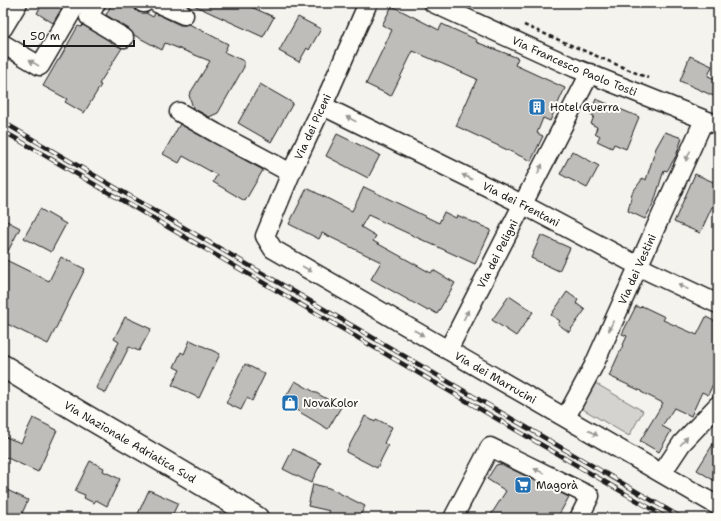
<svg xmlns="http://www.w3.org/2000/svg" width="721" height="521" font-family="'Shantell Sans',sans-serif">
<rect width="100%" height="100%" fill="#f4f3ee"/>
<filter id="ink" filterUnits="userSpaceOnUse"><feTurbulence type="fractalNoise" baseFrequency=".025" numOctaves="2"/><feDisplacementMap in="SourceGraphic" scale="8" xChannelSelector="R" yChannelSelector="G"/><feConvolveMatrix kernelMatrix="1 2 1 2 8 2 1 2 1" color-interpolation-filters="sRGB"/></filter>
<g filter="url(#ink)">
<path fill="#d4d3cf" stroke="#787876" d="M595,383L643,411L629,436L581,408Z"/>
<path fill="#bebdba" stroke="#1c1c1c" d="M43,3H65L53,23L37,13Z
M112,3H127L133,6L138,12L146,13L153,17L155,13L180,25H185L189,24L228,44L224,52L244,61V67L218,113L209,117L193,108L189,95L210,61L165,43L162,50L134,35L129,29L106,15Z
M189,3H242L274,17L263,37Z
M392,6L439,30L442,24L477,40L476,42L518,58L515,65L565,88L550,121L543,118L537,133L543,136L531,161L456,126L477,79L413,51L391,96L366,84L392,30L382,25Z
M298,17L321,29L309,50L307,48L299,62L279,51Z
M83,25L122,48L99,84L101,85L84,113L65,102L67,99L43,86L58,60H59L78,26L81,27Z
M690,56L712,66L708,76L718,80V98L680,81Z
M260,84L293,103L271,142L238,123Z
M596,99L639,117L626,149L614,144L612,148L597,141L600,136L595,133L597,127L591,124L594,116L590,114Z
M180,124L263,170L245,201L213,182L217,175L183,156L179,163L163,154Z
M665,132L682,138L676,156L667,171L664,170L654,202L645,219L628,211L632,193L643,178L646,180L656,148Z
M337,134L380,155L368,178L326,156Z
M572,151L599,166L587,188L560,174Z
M695,174L718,184V194L700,233L674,222Z
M364,187L439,223L444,212L456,218L457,215L491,230L475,264L368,215L361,227L376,236L373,241L431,273L433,270L455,283L437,314L429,309L428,311L371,279L381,262L322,233L319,239L289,224L307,188L352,211Z
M40,209L66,224L51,252L24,238Z
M3,219L20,228L4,259L49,281L61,257L85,269L48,344L3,322Z
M541,235L570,248L559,271L531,258Z
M567,292L578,300L576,303L585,310L569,332L558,324L560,321L551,315Z
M509,296L533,312L516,336L492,320Z
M636,306L640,308L642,306L665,317L663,320L697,335L706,317L718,323V373L708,395L702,392L691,416L674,408L662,426L671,431L659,452L640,441L663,403L641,392V391L609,376L627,336L622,334Z
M125,317L151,329L139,351L129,347L106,393L96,388L119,342L114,339Z
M190,340L220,354L199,398L172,385L180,370L174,367L181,352L184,354Z
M245,364L265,374L252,401L247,398L241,410L226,403Z
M295,381L341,407L328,429L283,402Z
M365,416L375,422L376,419L392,427L384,443L388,446L377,468L346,452Z
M33,418L57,430L38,472L3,456V436L21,443Z
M718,436V483L697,470Z
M293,449L321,463L311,483L283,469Z
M90,461L104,468L103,471L120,479L107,506L96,500L94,503L84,498L85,495L75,491Z
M501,464L569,497L557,518H489L506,491L487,479L496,465Z
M313,484L329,488L365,506L359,518H326L330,511L308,506Z
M3,488L28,500L20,518H3Z
M149,490L178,503L171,518H136Z"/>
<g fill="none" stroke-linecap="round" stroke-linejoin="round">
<g stroke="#1c1c1c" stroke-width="21">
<g id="minor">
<path d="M96,3L89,17L124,38"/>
<path d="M143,3H144"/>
<path d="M157,3L184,15"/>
<path id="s1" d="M368,3L329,92L291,173L265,236L273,249L718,506"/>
<path id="s2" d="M433,3L575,68L718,125"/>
<path d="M3,28L18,3"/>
<path d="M3,44L40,66L77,3"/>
<path id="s3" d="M323,106L522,204L650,272L718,304"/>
<path d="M179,112L216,133L291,173"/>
<path id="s4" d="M448,350L590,73"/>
<path id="s5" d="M566,417L593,367L704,120"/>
<path d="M662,473L682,443L718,405"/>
<path d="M453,518L490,447L590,496L579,518"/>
</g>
</g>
<g stroke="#1c1c1c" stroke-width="25">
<g id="major">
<path id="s6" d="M3,366C87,419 174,465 257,518"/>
</g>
</g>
<path stroke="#1c1c1c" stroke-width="2.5" stroke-dasharray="4 3" stroke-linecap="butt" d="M524,25L648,78"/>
<use href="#minor" stroke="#fdfcf7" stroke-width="18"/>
<use href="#major" stroke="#fdfcf7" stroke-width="22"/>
<g stroke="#1c1c1c" stroke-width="4.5">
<path id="rail" d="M3,122L682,518
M3,131L667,518"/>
</g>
<use href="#rail" stroke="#fdfcf7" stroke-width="3" stroke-dasharray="9" stroke-linecap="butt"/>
</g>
<defs><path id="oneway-solid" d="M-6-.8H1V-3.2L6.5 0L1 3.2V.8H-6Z"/></defs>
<g fill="#989794">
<use href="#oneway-solid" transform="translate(34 63) rotate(-149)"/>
<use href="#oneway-solid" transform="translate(351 119) rotate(-153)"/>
<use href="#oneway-solid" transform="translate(688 156) rotate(114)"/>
<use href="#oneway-solid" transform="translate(540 169) rotate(-63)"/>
<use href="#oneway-solid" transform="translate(467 177) rotate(-153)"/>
<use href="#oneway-solid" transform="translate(307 269) rotate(30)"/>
<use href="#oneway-solid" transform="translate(683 287) rotate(-155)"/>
<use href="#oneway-solid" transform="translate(466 315) rotate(-63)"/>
<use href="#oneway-solid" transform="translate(611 326) rotate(114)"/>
<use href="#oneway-solid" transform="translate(419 333) rotate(30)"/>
<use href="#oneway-solid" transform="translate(593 433) rotate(31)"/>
<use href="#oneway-solid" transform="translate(684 441) rotate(-50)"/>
<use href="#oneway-solid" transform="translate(539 471) rotate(-154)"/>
</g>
</g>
<defs>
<g id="building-square" transform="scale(0.9)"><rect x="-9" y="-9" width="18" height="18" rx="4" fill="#1f6fb2" stroke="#fdfcf7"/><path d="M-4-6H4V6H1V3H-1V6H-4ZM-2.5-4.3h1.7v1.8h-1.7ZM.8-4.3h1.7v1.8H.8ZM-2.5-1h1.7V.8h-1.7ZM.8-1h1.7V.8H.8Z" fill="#fff"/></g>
<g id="shop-square" transform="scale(0.9)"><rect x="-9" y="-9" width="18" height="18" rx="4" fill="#1f6fb2" stroke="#fdfcf7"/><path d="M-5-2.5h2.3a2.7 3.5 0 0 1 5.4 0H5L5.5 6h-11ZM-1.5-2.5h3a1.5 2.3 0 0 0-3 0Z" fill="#fff"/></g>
<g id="supermarket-square" transform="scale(0.9)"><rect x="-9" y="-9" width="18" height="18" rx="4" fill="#1f6fb2" stroke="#fdfcf7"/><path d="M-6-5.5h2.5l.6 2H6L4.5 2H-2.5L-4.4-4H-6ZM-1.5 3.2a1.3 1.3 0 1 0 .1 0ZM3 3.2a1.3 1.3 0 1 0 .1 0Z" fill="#fff"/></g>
</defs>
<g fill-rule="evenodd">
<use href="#building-square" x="537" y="107"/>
<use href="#shop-square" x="290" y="403"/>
<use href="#supermarket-square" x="523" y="485"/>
</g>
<g text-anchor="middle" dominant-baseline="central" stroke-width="4" stroke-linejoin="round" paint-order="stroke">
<g font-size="11" fill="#1c1c1c" stroke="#fdfcf7">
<text stroke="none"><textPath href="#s2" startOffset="155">Via Francesco Paolo Tosti</textPath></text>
<text transform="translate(313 127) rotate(-65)">Via dei Piceni</text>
<text stroke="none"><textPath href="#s3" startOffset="221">Via dei Frentani</textPath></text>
<text stroke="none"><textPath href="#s4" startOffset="108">Via dei Peligni</textPath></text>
<text stroke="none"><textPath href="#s5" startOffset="164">Via dei Vestini</textPath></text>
<text stroke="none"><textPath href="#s1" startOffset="527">Via dei Marrucini</textPath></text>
<text stroke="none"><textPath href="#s6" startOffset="148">Via Nazionale Adriatica Sud</textPath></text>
</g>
<g font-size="11" fill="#1c1c1c" stroke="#fdfcf7" text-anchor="start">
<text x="550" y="107">Hotel Guerra</text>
<text x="303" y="403">NovaKolor</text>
<text x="536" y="485">Magorà</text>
</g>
</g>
<rect width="721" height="521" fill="none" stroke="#fdfcf7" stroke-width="16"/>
<rect x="8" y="8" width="705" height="505" fill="none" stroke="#1c1c1c" stroke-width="1.5" filter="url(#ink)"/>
<path d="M24 40v6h110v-6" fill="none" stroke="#1c1c1c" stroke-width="2"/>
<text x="30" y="40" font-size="12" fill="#1c1c1c" stroke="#fdfcf7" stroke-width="3" paint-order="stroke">50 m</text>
</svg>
